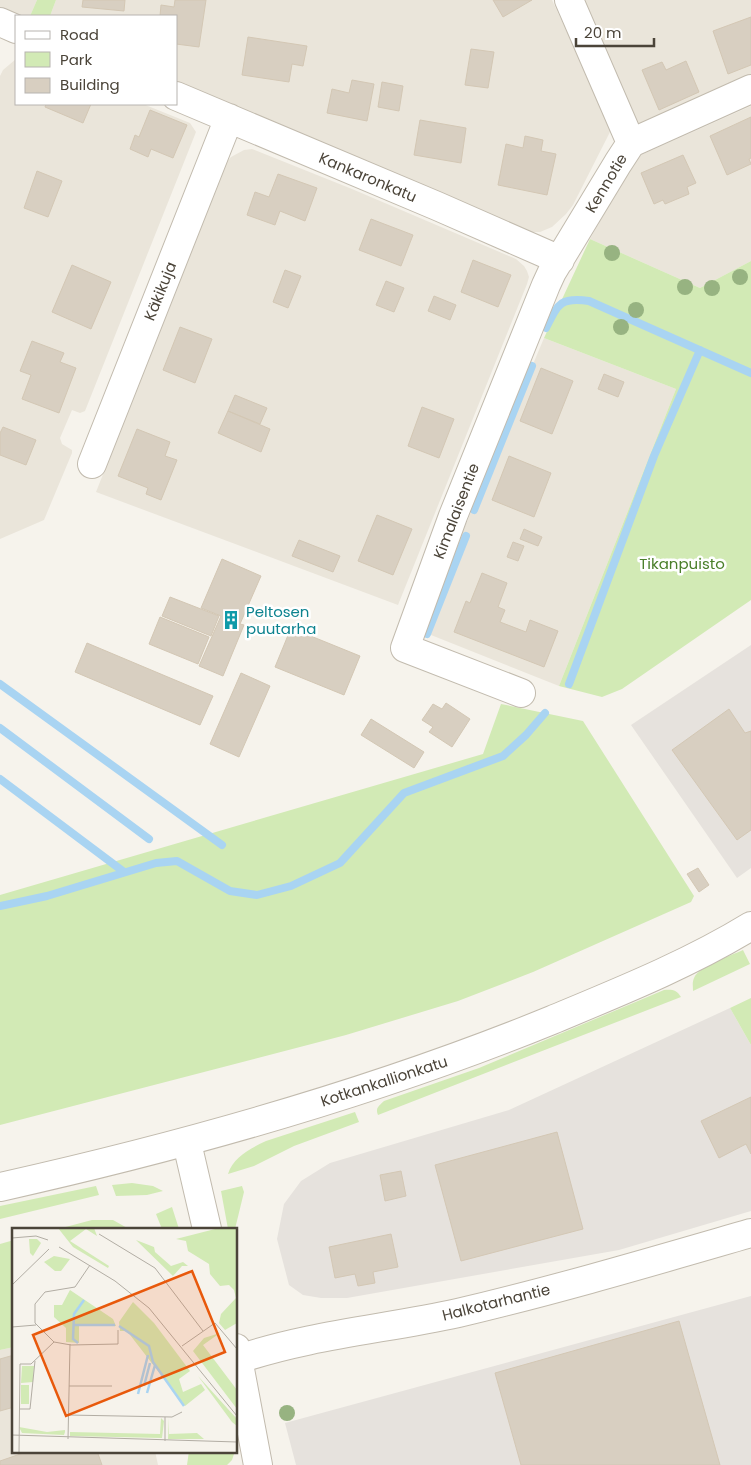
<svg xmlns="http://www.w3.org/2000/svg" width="751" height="1465" font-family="Poppins,sans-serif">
<rect width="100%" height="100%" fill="#f6f3ec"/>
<path fill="#eae5da" d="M0,0H37L30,16H22L0,7Z
M56,0H552L611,126V130L573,205L566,214L552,227L540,232H531L176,82V16H50Z
M580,0H751V75L648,123H638L633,118Z
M16,59V104H143L190,123L196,132L85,411L80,413L72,410L60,438L62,444L72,450V453L44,520L0,539V76L3,70Z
M751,106V261L700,288L590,239L633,162L641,155Z
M252,149L352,189L516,259L524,266L527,271L529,277L527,284L398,605L96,492L226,163L231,157L244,150Z
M544,338L676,389L559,686L421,631Z
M14,1347V1451H155L158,1465H0V1350Z"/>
<path fill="#e6e2dd" d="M751,645V868L737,878L631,725Z
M730,1008L751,1045V1211L619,1250L347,1298H321L303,1295L289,1285L277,1239L284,1204L301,1181L330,1163L509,1110Z
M751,1296V1465H296L285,1423Z"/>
<path fill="#d2eab5" d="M37,0H56L50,16H30Z
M590,239L700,288L751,261V600L622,689L602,697L559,686L676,389L544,338Z
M501,704L583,721L694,896L691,902L533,972L458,1001L346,1035L0,1125V895L483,754Z
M743,950L750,964L693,991C693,986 692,983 694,978C699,966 730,956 743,950Z
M664,990C672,989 677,990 681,997L378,1115C375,1108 379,1106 384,1101L479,1068Z
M751,998V1045L730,1008Z
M355,1112L359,1122L294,1146L254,1166L228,1174C233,1157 251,1148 266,1141Z
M132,1183L153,1186L163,1191L147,1195L116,1196L112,1185Z
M96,1186L99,1195L0,1219V1206Z
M242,1186L244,1192L235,1229H228L221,1191Z
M172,1207L179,1229H162L156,1214Z
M92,1220H113L129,1229H58Z
M14,1240V1347L0,1350V1244Z
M189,1451H235L232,1460L227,1465H187Z"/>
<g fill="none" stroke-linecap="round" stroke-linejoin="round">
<path stroke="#a9d4f2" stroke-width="8" d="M546,328C558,304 560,297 589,301L751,373
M474,510L532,366
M427,634L466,536
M0,684L222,845
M569,684L654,456L700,350
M0,728L149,839
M0,779L124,872
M0,906L47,896L156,863L177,861L230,891L257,895L291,886L340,863L404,793L503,756L526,735L545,713"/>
</g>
<path fill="#d8cfc1" stroke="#d3c7b4" d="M83,0H125L124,11L82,7Z
M175,0H206L199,47L176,44V16H160L161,5L174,7Z
M493,0H532L503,17Z
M751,17V65L728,74L713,31Z
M248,37L307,46L303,66L292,64L289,82L242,75Z
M471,49L494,52L488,88L465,85Z
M686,61L699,92L659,110L642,70L662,62L666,70Z
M352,80L374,84L367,121L327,113L332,89L349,93Z
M382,82L403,86L399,111L378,107Z
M46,104H91L83,123L45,107Z
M150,110L187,125L173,158L151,149L148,157L130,149L135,135L139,137Z
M751,117V158L749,159L751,164L727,175L710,136Z
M420,120L466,128L461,163L414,155Z
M525,136L543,140L541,151L556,154L547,195L498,185L506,144L523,148Z
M683,155L696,183L687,187L689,194L665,204L663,200L654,204L641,173Z
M37,171L62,181L48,217L24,208Z
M278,174L317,188L305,221L280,211L275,225L247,215L255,192L269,197Z
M371,219L413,235L401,266L359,250Z
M473,260L511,275L498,307L461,292Z
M72,265L111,282L91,329L52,312Z
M285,270L301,276L288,308L273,302Z
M386,281L404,288L394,312L376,305Z
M434,296L456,305L450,320L428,311Z
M180,327L212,339L195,383L163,370Z
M32,341L64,353L60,362L76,368L59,413L22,399L31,375L20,371Z
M541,368L573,381L552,434L520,421Z
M604,374L624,382L618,397L598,389Z
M235,395L267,408L260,424L228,411Z
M422,407L454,419L439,458L408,446Z
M228,411L270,429L261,452L218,433Z
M3,427L36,440L26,465L0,455V433Z
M137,429L170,442L165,456L177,460L161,500L146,494L148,488L118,476Z
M509,456L551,473L534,517L492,500Z
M377,515L412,529L393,575L358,561Z
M524,529L542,537L538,546L520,539Z
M299,540L340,556L333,572L292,556Z
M513,542L524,546L518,561L507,557Z
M222,559L261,576L240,624L244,625L223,676L199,666L221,616L201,608Z
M482,573L507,583L498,607L505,610L500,622L526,632L530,620L558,631L544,667L454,632L466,601L470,603Z
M170,597L219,616L211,636L162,616Z
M160,617L209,637L198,664L149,644Z
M291,628L360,656L344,695L275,667Z
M87,643L213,696L200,725L75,672Z
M241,673L270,686L239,757L210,744Z
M446,703L470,719L452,747L429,732L433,727L422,720L433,704L442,709Z
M729,709L745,733L751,731V830L737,840L672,750Z
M371,719L424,752L414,768L361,735Z
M698,868L709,885L699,892L687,874Z
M751,1097V1154L746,1144L719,1158L701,1121Z
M557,1132L583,1229L461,1261L435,1165Z
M401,1171L406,1196L385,1201L380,1175Z
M391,1234L398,1267L373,1272L375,1283L358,1286L355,1274L335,1278L329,1247Z
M679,1321L720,1465H521L495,1373Z
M14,1355V1407L0,1411V1359Z
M29,1451H97L102,1465H0V1461Z"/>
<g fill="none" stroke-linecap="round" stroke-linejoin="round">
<g stroke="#c2bbae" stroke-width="30">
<path id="minor" d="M569,0L631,143
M0,22L16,29
M176,96L437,206L560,260
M92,464L229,118
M521,693L405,648L453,516L546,285L552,272L618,163L631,143L751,89
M187,1143L207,1229
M236,1348L258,1465
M239,1359C310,1335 385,1329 458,1313C556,1290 654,1261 751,1233"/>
</g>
<g stroke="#c2bbae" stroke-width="30">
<path id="tertiary" d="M0,1187C188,1145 373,1093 552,1020C619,992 689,964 751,926"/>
</g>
<use href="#minor" stroke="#fff" stroke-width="28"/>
<use href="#tertiary" stroke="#fff" stroke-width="28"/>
</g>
<g fill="#97b381">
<circle cx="612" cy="253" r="8"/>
<circle cx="740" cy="277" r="8"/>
<circle cx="685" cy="287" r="8"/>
<circle cx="712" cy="288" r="8"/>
<circle cx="636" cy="310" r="8"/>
<circle cx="621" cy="327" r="8"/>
<circle cx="287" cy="1413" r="8"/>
</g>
<defs>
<g id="building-bare" transform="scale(1.5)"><path d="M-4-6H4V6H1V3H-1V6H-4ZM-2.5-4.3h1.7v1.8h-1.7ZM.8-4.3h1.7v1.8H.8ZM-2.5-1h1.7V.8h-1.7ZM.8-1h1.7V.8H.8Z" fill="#0f9aa8" stroke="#fff" stroke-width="2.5" paint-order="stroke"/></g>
</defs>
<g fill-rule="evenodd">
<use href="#building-bare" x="231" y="620"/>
</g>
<g text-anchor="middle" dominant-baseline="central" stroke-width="5" stroke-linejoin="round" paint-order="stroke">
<g font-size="15" fill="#4b4439" stroke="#fff">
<text transform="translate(368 177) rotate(23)">Kankaronkatu</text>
<text transform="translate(606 183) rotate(-59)">Kennotie</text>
<text transform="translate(160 291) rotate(-68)">Käkikuja</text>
<text transform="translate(456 511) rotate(-69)">Kimalaisentie</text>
<text transform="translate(384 1081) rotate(-18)">Kotkankallionkatu</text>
<text transform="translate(496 1302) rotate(-14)">Halkotarhantie</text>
</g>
<g font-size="15" fill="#4a7f2a" stroke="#fff">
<text x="682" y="563">Tikanpuisto</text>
</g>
<g font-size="15" fill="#0d838f" stroke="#fff" text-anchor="start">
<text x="246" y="611">Peltosen<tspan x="246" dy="17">puutarha</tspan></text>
</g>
</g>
<g transform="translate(12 1228)">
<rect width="225" height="225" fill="#f6f3ec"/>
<path d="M46,0H82L85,8L74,1L58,13L97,38L96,40L61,19ZM207,0H225V95L213,102L207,95L209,86L224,70L222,62L217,57L208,58L198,46L197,36L176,23L174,13L164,11ZM17,11H25L29,15L21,28L18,25ZM124,12L142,19L143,24L159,38L171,34L176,38H170L161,48ZM42,28L58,31L49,43H43L32,34ZM58,62L101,91L104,98H67V115L54,114V100L42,89V77H50ZM121,74L142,95L178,143L167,151L171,164L189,156L193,162L173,178L115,103H108L107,94ZM208,105L191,117L225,162V181L181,123L192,110ZM10,138H22L21,154L9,155ZM186,148L225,191V198L220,194ZM9,157H17V176H9ZM149,190L152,193L150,210L58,208V204L148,206ZM157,190V206L185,205L192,211H156ZM7,199L35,204L53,202V204L52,207L10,205Z" fill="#d2eab5"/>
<path fill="none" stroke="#a9d4f2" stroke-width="2.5" d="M61,97H103M107,98L137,118L141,134L172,178M66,115L61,111L62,86L72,72M132,158L138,135M135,165L143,137M126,166L136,127"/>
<path fill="none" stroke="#b2ada4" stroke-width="1" d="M87,6L143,40L191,103M0,10L24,8L36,12M47,19L103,53L137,80L225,188M78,37L63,59L33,64L23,76V95L42,114L59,117L106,116V102M0,57L37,21M0,99L24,97M170,118L203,95L225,121M57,158H100M7,181H18L23,133M56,187L160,189L170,184M0,207L225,214M56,211L58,116M153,213V189M7,225L8,136H19L42,114"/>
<path fill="#e8590c" fill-opacity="0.15" stroke="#e8590c" stroke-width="2.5" d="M180,43L213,124L54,188L21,107Z"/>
<rect width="225" height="225" fill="none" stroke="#4b4439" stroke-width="2.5"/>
</g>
<rect x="15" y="15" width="162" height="90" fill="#ffffff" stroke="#b7b4b0"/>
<rect x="25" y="31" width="25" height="8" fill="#ffffff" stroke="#b7b4b0"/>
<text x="60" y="40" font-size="15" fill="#4b4439">Road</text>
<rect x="25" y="52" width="25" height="15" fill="#d2eab5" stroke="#b7b4b0"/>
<text x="60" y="65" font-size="15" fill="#4b4439">Park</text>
<rect x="25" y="78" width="25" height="15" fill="#d8cfc1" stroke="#b7b4b0"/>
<text x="60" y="90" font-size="15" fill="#4b4439">Building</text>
<path d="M576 38v8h78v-8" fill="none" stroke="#4b4439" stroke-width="2.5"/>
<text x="584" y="38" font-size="15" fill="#4b4439" stroke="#ffffff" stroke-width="4" paint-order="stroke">20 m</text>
</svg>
